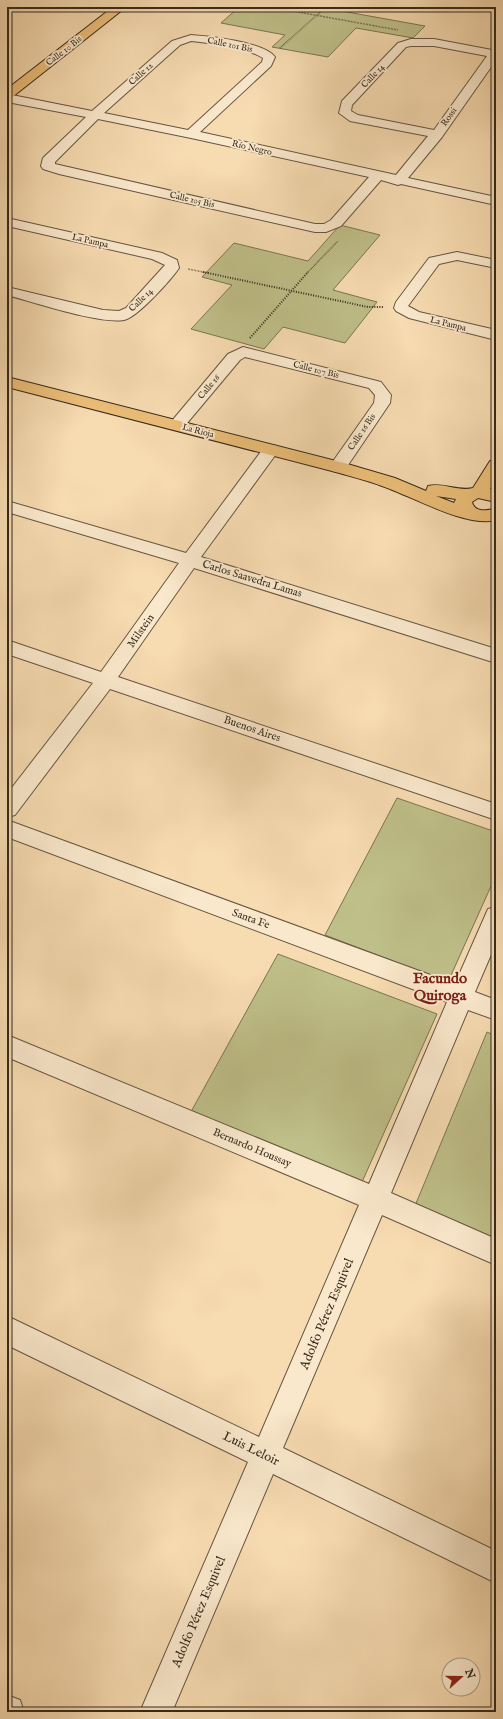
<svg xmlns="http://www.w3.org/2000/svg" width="503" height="1719" font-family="'IM FELL English',serif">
<rect width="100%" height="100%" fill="#f7dbb1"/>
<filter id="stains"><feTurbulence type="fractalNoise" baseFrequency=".005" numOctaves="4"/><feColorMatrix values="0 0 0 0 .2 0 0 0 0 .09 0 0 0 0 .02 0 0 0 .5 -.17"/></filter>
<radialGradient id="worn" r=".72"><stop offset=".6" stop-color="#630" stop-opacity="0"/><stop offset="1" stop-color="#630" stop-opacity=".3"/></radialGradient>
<path fill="#bfbf89" stroke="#7a7452" d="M239,7H338L336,10L425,26L413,38L356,28L328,57L272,47L285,35L221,23Z
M340,225L380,235L333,290L377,302L345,343L283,327L264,349L191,329L232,285L202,277L234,243L308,261Z
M397,798L496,832V875L448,982L325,935Z
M278,954L437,1014L358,1191L187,1119Z
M487,1032L496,1036V1249L412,1213Z"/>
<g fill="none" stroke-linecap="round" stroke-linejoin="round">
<g stroke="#665641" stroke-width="2">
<path id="minor" d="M191,35C209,36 264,42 275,57L271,66L200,132L396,175L428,136L350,121L339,113L342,101L398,43L411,39H434L492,50L496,48V60L442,137L408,178L496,197V205L401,184L398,185L381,180L341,226L326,232H315L59,174L43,169L41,166L43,158L86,117L7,102V94L92,111L172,41ZM191,41C211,43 246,47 263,58L262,62L188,130L104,113L180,45ZM411,46H434L487,56L434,130L358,115L351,111L352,105L406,47ZM98,119L191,138L369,177L331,220L324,224H315L55,164V162Z
M7,218L162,253L177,260L179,268C171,280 140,314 127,319C107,327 30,301 7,295V287L103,310L119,311L126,308L165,265L152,259L7,226Z
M457,252L496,260V268L457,260L439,264L408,306L419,312L496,330V340L409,318L396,311L394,308L396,302L429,258Z
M243,347L381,382L391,395L390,403L344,471L338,472L332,471L329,467L374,403L375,395L369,388L245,357L240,360L183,428L177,430L171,428L169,425L171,422L228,354Z
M271,445L277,446L279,450L201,557L496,649V663L194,568L118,677L496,804V820L110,689L15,815L7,817V794L93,683L7,654V640L101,672L179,563L7,512V501L186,553L265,446Z
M7,820L455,984L488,909L496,907V943L475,992L496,1000V1020L468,1010L391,1193L496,1239V1265L382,1215L283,1448L496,1551V1583L273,1474L172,1712H140L248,1462L7,1345V1316L259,1437L359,1205L7,1057V1035L369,1184L447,1002L7,837Z
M7,1695L20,1700L24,1712H7Z"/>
</g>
<g stroke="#352a1c" stroke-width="2">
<path id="major" d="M113,7H126L11,98L7,99V89Z
M7,377L344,463L395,478L426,491L428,486C443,482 458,492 473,488L490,461L496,460V479L490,489L496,490V502L478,498L472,502C475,513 487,511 496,508V520C466,528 412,496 382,486C366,480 349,476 332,471L7,387ZM436,496L456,499L454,503Z"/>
</g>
<path stroke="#352a1c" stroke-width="1.5" stroke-dasharray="0.5 1" stroke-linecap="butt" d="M270,7L398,30
M280,48L326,7
M188,269L208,273
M307,273L338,241"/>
<path stroke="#352a1c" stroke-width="2" stroke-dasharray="1 1.5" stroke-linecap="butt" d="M203,272L368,307H383
M250,338L308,272"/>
<use href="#minor" fill="#fae8cc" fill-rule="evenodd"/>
<use href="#major" fill="#ecbe78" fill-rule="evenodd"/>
</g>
<g text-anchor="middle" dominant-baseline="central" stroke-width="3.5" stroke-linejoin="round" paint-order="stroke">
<g font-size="9" fill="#352a1c" stroke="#fae8cc">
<text transform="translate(230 45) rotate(12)">Calle 101 Bis</text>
<text transform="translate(64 51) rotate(-38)">Calle 10 Bis</text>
<text transform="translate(141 74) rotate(-42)">Calle 12</text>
<text transform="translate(373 76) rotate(-46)">Calle 14</text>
<text transform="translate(449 117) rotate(-55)">Rossi</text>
<text transform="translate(252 148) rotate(13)">Río Negro</text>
<text transform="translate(192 200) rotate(13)">Calle 105 Bis</text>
<text transform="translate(90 241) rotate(13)">La Pampa</text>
<text transform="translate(141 300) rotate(-44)">Calle 14</text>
<text transform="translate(448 324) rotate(14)">La Pampa</text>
<text transform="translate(316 370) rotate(14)">Calle 107 Bis</text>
<text transform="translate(209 387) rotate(-50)">Calle 16</text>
<text transform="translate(198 431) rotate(15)">La Rioja</text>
<text transform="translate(362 432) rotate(-56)">Calle 16 Bis</text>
</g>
<g font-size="11" fill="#352a1c" stroke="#fae8cc">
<text transform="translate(252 579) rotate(17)">Carlos Saavedra Lamas</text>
<text transform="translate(141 631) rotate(-55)">Milstein</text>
<text transform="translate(252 729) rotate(19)">Buenos Aires</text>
<text transform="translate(251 919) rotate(20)">Santa Fe</text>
<text transform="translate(252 1148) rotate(23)">Bernardo Houssay</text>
</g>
<g font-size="13" fill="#352a1c" stroke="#fae8cc">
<text transform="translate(327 1314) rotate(-67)">Adolfo Pérez Esquivel</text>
<text transform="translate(251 1449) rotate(26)">Luis Leloir</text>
<text transform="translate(199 1612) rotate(-67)">Adolfo Pérez Esquivel</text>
</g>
<g font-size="15" font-weight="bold" fill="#7a1f14" stroke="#fae8cc">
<text x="440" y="978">Facundo<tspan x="440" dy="17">Quiroga</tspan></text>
</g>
</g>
<rect width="503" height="1719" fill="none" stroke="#f7dbb1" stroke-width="24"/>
<rect x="8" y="8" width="487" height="1703" fill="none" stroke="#352a1c" stroke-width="2"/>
<rect x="12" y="12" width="479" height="1695" fill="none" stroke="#352a1c"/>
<g transform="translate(461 1677) rotate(69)"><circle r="19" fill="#fae8cc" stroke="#ab9c86"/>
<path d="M0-3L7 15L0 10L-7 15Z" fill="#8f2418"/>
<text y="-6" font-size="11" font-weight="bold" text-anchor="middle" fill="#352a1c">N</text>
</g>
<rect width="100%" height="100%" filter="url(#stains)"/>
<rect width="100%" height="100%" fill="url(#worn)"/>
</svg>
